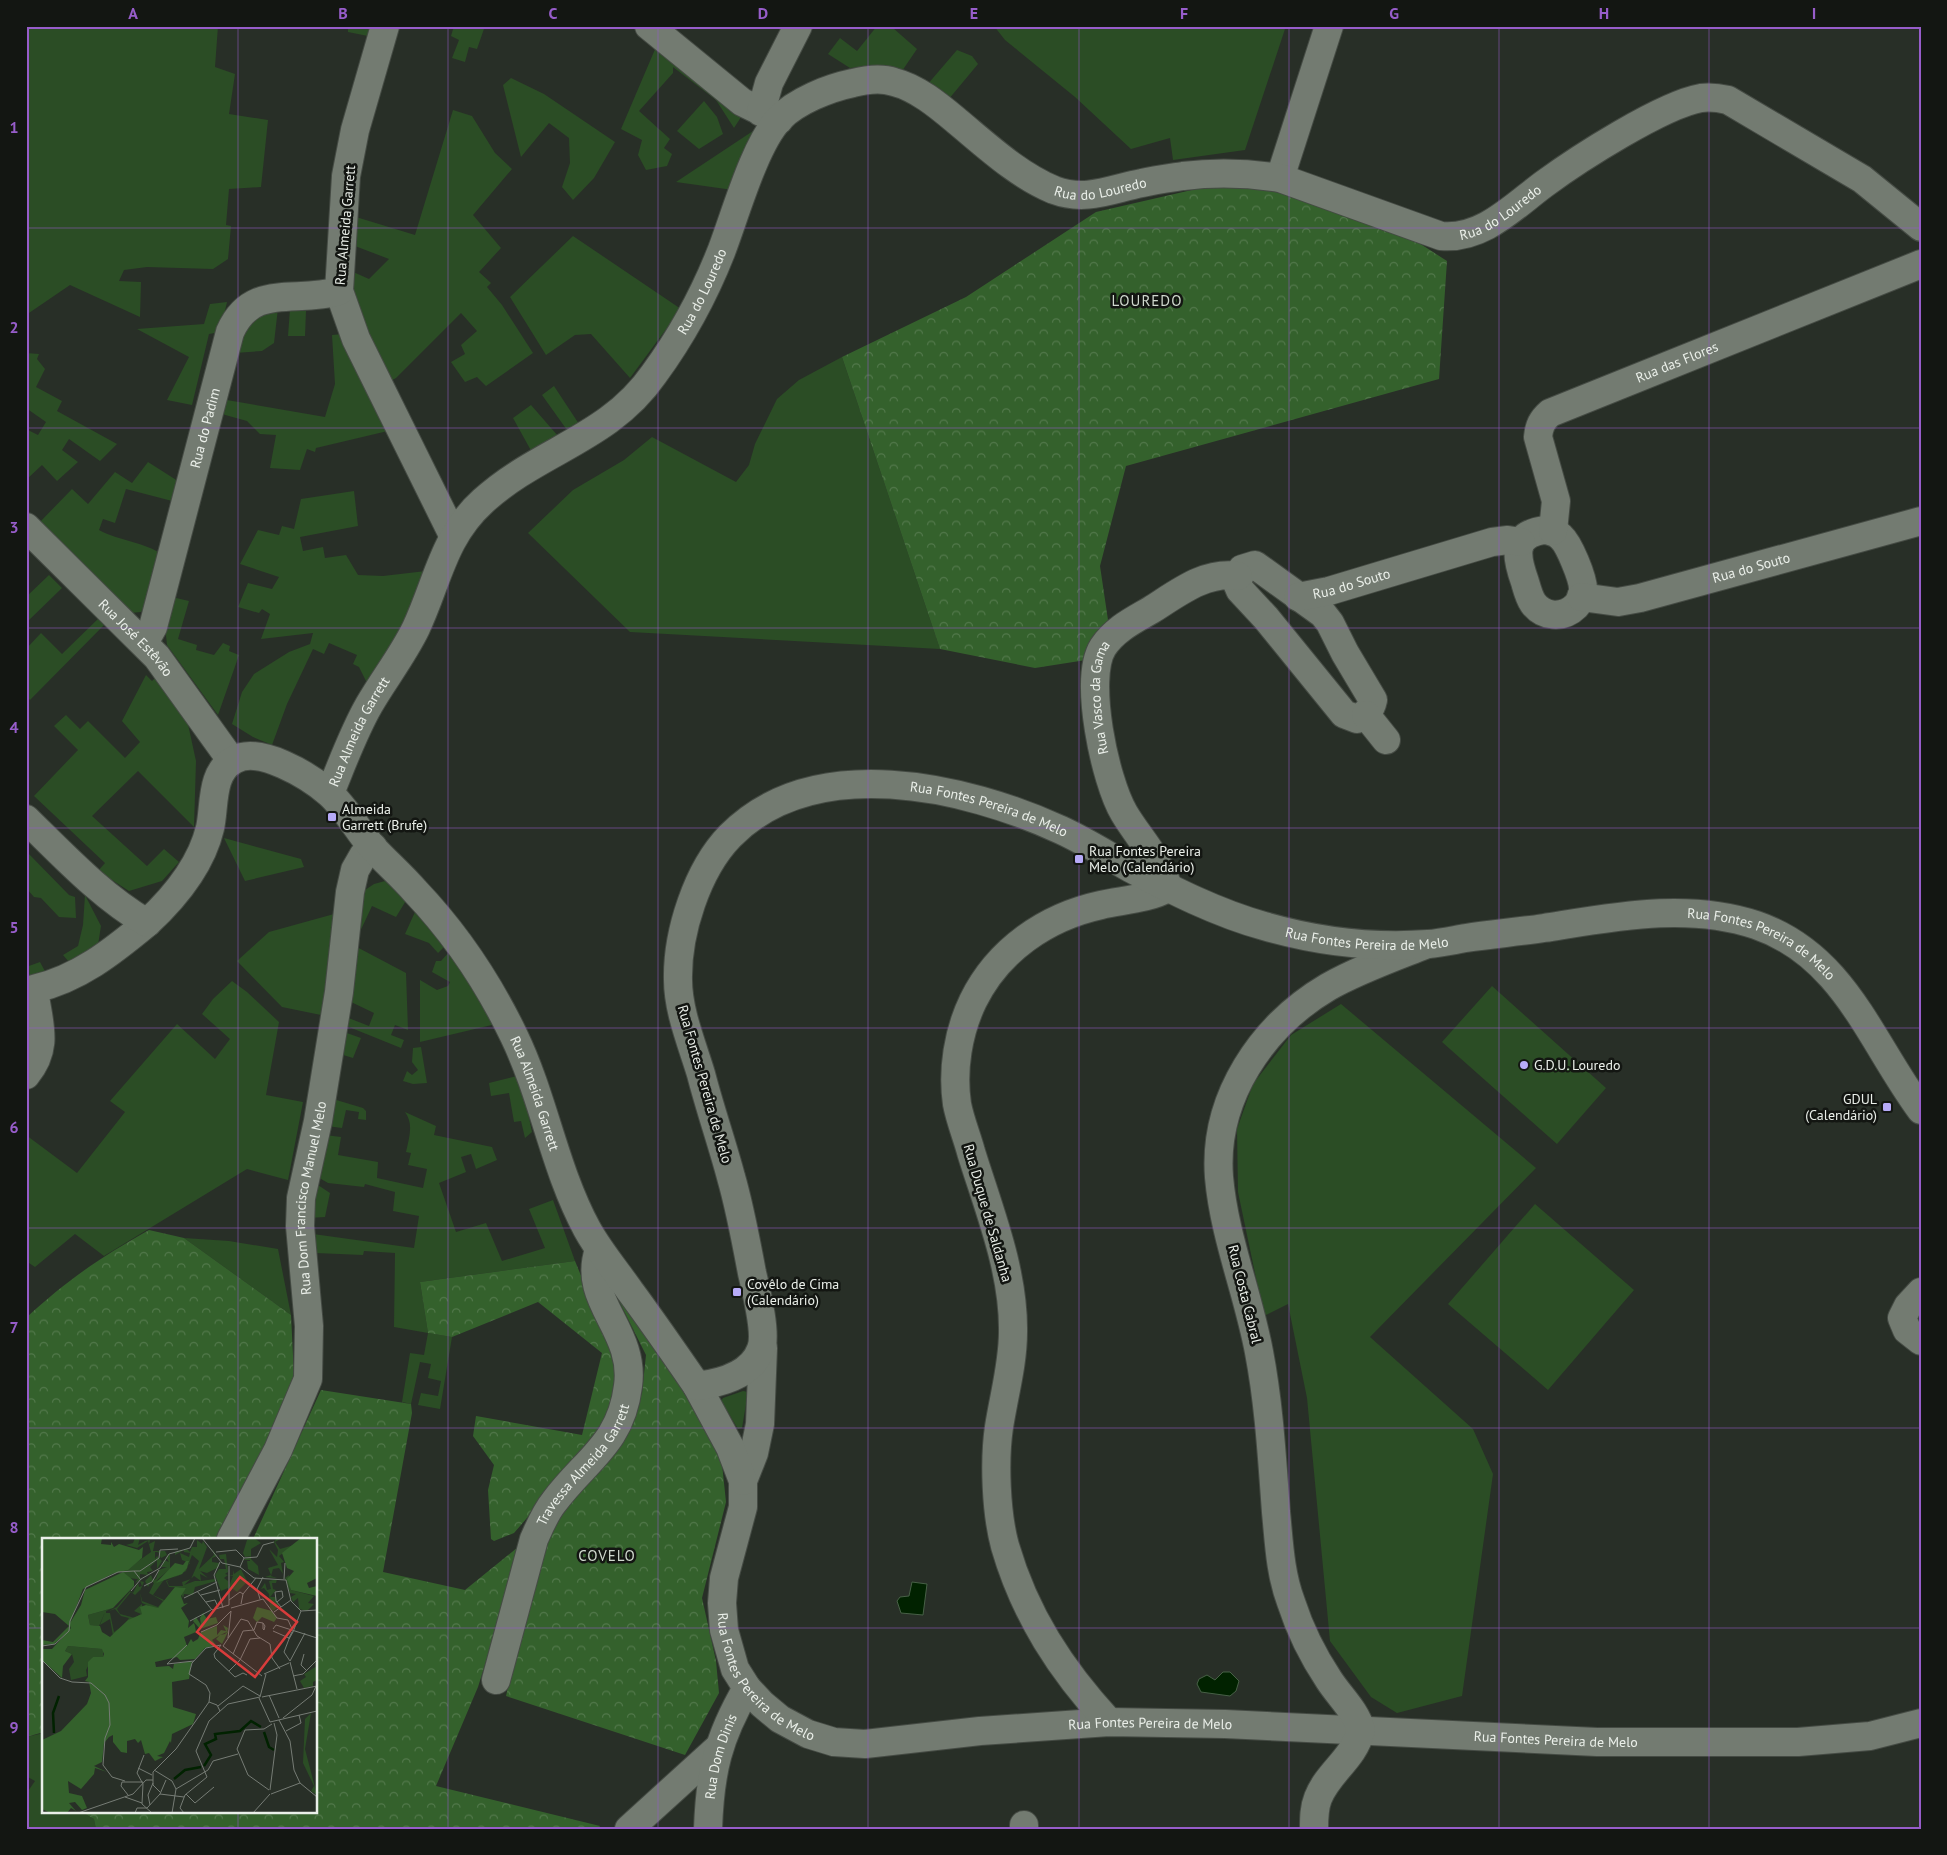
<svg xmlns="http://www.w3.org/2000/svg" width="1947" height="1855" font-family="'PT Sans',sans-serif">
<defs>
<pattern id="forest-crowns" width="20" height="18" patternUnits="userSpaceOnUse" patternTransform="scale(1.25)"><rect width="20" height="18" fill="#34612c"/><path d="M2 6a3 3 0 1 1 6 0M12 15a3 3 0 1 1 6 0" fill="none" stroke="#52784b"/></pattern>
</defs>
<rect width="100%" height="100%" fill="#282f27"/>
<path fill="#2b4d25" d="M26,26H218L215,67L235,74L229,114L268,120L261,187L229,189L226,225L231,226L228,259L213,269L147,267L124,270L119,281L141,282L140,317L70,285L26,315Z
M348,26H377L373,37L348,32Z
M454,26H485L477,49L469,47L465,62L452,58L459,40L451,36Z
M877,26H894L893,28L917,49L902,71L877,66L850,68L828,54L840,38L857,51Z
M994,26H1286L1245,150L1173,160L1170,138L1131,149L1075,97L1005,40Z
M656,47L743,114L734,128L716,100L673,67V73L639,111L670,139L664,148L672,154L667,166L646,170L638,155L642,140L621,129Z
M957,50L972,56L978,64L948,100L927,85Z
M511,78L544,94L615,142L594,178L573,200L562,187L570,163L569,138L549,123L521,157L503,85Z
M704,101L717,117L723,134L699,149L677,131Z
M453,110L472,116L495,153L512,169L473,215L501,248L479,272L491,283L487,287L502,305L533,353L486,386L477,377L465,382L451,362L465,354L461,345L477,331L461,313L396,378L387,383L349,289L351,271L369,279L389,259L355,246L356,217L415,235Z
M756,129L733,190L676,182Z
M573,236L681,309L630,378L591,334L575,335L546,355L510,297Z
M227,302L220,332L209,334L192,405L167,400L189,357L137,329L204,324L210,304Z
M278,308L274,343L262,351L235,353C244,326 252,319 278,308Z
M290,309L306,311L305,336H288Z
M343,334L392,430L316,448L315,452L307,449L300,470L270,468L276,435L260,434L247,421L218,413L221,399L325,417L335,384L332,335Z
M26,353L39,354L37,359L45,369L36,387L62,401L57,411L117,444L100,461L69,439L62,450L78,462L57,481L42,465L26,480V429L38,435L46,422L26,408Z
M842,357L940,649L630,632L528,533L573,490L624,460L652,437L736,482L749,465L755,444L777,399L799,380Z
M554,386L579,424L572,437L542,395Z
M531,405L558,436L534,456L513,418Z
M148,462L181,483L176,502L126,489L115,523L103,519L99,530C119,541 145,542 163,555L149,603L141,612L130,613L38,524L72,489L88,504L115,472L132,483Z
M354,491L358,526L300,537L303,551L323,547L325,558L346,555L358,575L383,576L426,571L407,621L367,683L359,667L353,664L357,655L329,643L324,654L313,649L287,704L272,745L253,737L232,724L242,692L254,674L289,652L310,644L313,633L261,639L270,614L262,609L259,613L238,607L248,583L272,589L279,577L240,564L258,530L279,535L282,526L294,529L301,499Z
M49,575L62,588L27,622L26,597Z
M172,597L189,601L178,639L197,645L196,650L214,655L223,643L230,646L229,651L239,655L218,715L167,645L165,626Z
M101,616L107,622L30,700L26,696V649L41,633L62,654Z
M146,675L152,681L158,675L186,715L196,761L194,827L138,771L92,816L147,866L164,849L179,862L162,881L129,891L98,871L105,863L34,796L78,750L54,726L66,715L80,729L88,721L125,758L140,742L122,721Z
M224,838L301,859L304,867L245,881Z
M28,853L69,895L75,897L76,918L59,917L41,898L34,897L26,888Z
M385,881L394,885L407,899L396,917L372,906L358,936L362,892L374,884Z
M85,895L101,926L98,945L69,962L63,955L78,946L83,925Z
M418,911L447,945L496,1024L420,1042V980L437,990L448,986L450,982L432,972L436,961H441L449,952L445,946L438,953L429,943L405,934L415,912Z
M334,914L329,979L321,1015L282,1007L237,961L269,932Z
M353,945L406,973L408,1030L395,1025L391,1035L404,1040L401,1048L344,1025L346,1017L369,1026L374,1013L349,1001Z
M40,962L47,975H26V967Z
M232,981L247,992L279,1022L266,1095L303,1102L288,1180L247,1169L104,1256L75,1234L35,1267L26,1261V1135L77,1173L125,1112L110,1101L177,1024L215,1059L230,1039L202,1014L213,999Z
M1492,986L1606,1088L1557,1144L1442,1042Z
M1341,1004L1536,1168L1370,1337L1473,1429L1493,1474L1462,1696L1397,1713L1371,1697L1330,1641L1307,1398L1288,1304L1264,1316L1238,1192L1237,1129L1253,1084L1291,1035Z
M344,1032L361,1038L353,1058L340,1054Z
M421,1047L427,1083L413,1084L403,1081L407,1071L412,1075L418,1070L412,1062L413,1048Z
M517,1076L523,1089L532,1132L525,1138L521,1121L514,1122L509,1093L491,1096L489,1083Z
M333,1099L363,1108L366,1111V1120L358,1119L359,1112L346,1110L342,1128L327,1126Z
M405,1112L436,1126L434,1135L492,1147L497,1160L476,1169L471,1154L461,1157L466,1172L439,1183L456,1232L486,1223L502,1261L545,1248L529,1209L553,1200L575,1261L420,1282L428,1333L452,1337L440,1409L418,1405L421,1393L438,1396L441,1381L428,1378L431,1364L420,1362L411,1404L402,1402L410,1353L424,1355L428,1333L394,1327L395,1253L364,1251L363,1255L316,1253L313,1234L414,1248L419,1216L393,1211L395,1192L365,1184L364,1187L328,1183L316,1176L325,1135L341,1137L338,1155L378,1162L377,1178L423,1188L427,1169L408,1165L411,1153L406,1152C409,1138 414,1124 405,1112Z
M315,1183L330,1193L325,1217L308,1218Z
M1535,1204L1634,1290L1548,1390L1448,1304Z
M184,1238L229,1241L278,1249L291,1315Z
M743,1391L748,1392L742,1428L738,1429L721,1401L723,1398Z
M44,1733V1811H80L94,1819L96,1829H26V1794L35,1781L26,1776V1737Z"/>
<path fill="url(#forest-crowns)" d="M1244,178L1405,234L1447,261L1439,379L1126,466L1100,566L1108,620L1094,637L1086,660L1035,668L940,649L842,357L966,297L1096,212Z
M149,1230L184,1238L291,1315L294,1376L266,1448L215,1539H44V1732L26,1737V1318C67,1280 101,1257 149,1230Z
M575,1261L591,1300L620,1357L614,1406L596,1438L514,1533L494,1541L491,1539L488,1490L494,1465L473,1436L476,1416L582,1435L602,1353L538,1302L452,1337L428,1333L420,1282Z
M620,1291L692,1402L722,1464L726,1502L702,1598L716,1661L719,1693L685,1755L506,1696L539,1554L554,1518L622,1445L642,1393L646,1355L617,1297Z
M321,1390L411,1404L412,1413L383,1572L465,1590L523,1543L478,1687L436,1786L600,1826L598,1829H96L94,1819L80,1811H316V1539H253Z"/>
<path fill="#012200" stroke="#476046" d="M912,1582L927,1584L923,1615L901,1613L897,1601L900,1597L909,1596Z
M1223,1672H1230L1239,1681L1236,1691L1230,1696L1201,1692L1197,1684L1199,1679L1207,1675L1215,1680Z"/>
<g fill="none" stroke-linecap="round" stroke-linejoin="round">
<g stroke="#454b44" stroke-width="30">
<g id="street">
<path d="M385,26L355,130L346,176L339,291L356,339L453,535"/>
<path d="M649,26L742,102L779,120"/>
<path d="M761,112L769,83L798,26"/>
<path d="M1280,178L1329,26"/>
<path id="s1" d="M26,527L157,657L231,760"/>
<path d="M1544,530C1551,531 1556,532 1561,537C1569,544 1583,578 1583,589C1583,595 1580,602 1576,606C1563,619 1543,617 1533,603C1529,597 1527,589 1525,582C1516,557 1511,535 1544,530Z"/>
<path id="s2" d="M1553,531L1556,501L1538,437C1539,426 1542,420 1550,413L1921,264"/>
<path d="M1255,565L1323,614L1330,623L1345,653L1373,700C1371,710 1366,714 1357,719L1344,714L1266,618L1240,590L1237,583L1242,569Z"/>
<path id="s3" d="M1298,597L1329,591L1492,542L1508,540L1521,542"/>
<path id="s4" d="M1581,597L1618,602L1640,598L1921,521"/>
<path id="s5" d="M144,643L153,627L230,332C252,282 295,304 339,291"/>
<path d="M1366,715L1386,740"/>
<path id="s6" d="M330,793C342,764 353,733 369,705C384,679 403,655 416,628C438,581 443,537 483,501C539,450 609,439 654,374C681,337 704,295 721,252C735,216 754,146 779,119C796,101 829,88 853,83C865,80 882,78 894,82C918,88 940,107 958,122C988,147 1018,175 1054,190C1086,202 1111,189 1142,183C1155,180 1170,178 1183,176C1216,172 1248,173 1280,178L1441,236C1482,240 1513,207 1544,184C1578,159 1662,105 1701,98C1710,97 1719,98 1728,100L1862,179L1921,227"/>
<path d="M26,1075C50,1046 38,1023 34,989C78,979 112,952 147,923"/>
<path d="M1921,1292L1908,1306L1902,1318L1907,1330L1921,1341"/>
<path id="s7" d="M763,1348L760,1424L754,1453L743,1481V1507L724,1578L722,1603L724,1630L735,1669L747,1688L762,1704L780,1719L808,1734L834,1742L865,1744L980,1731L1109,1722L1225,1724L1597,1742H1798L1870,1736L1921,1723"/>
<path d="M697,1386L730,1447L743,1481"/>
<path id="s8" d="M231,1539L278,1450L308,1379L309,1326L300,1226L301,1198L318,1121L339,992L350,892L355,870L363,856L373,847"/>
<path id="s9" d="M496,1680L534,1539C540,1526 545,1513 554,1502C585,1460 621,1444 628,1386C636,1330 581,1301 599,1250"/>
<path id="s10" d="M1109,1722C1061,1670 1025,1615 1005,1546C996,1513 994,1461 999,1427C1004,1395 1013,1364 1013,1332C1014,1271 989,1210 971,1152C967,1137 960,1120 957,1104C952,1070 958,1032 973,1001C998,950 1046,917 1101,905C1123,900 1148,899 1168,888C1161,860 1138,837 1124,813C1105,781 1083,678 1103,647C1115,629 1134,620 1151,610C1178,593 1205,571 1238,576"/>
<path d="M629,1829L717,1749"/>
<path id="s11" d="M708,1829C710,1771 718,1738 747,1688"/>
<path d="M1024,1829V1825"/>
<path d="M1314,1829C1314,1818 1314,1808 1318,1798C1328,1772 1354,1759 1361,1730C1356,1711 1340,1697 1329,1680C1313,1656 1300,1630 1291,1602C1280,1573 1279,1542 1276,1512C1272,1458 1269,1404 1259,1352C1248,1293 1224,1236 1219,1177C1213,1098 1262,1026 1328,987C1358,970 1392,958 1425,945"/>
</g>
</g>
<g stroke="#454b44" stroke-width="30">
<g id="secondary">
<path id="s12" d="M26,819C64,856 101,896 147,923C174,898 201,866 210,828C215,807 210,772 234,760C259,745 309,776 329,793C346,808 358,831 373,848C387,863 402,876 415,891C455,933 489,984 514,1036C544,1098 554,1168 587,1229C599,1251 616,1271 630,1291C653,1322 675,1354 697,1386C720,1383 752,1375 761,1349C767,1334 756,1290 752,1273C746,1241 740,1208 731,1177C722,1143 710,1109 701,1074C692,1044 678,1011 678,980C677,933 697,870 730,836C814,751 965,786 1061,830C1085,841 1107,855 1130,868C1172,890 1217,913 1264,926C1316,941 1373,948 1428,944C1441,943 1454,940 1466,938C1492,934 1518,932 1544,928C1614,917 1687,902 1756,925C1844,955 1870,1041 1921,1110"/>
</g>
</g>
<use href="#street" stroke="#737b71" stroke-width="28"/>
<use href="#secondary" stroke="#737b71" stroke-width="28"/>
</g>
<path fill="none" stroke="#975dca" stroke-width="1" stroke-opacity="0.55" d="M238,26V1539M448,26V1829M658,26V1829M868,26V1829M1079,26V1829M1289,26V1829M1499,26V1829M1709,26V1829M26,228H1921M26,428H1921M26,628H1921M26,828H1921M26,1028H1921M26,1228H1921M26,1428H1921M26,1628H44M316,1628H1921M238,1811V1829"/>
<g fill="#b7abf8" stroke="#131612" stroke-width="2">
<rect x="327" y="812" width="10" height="10" rx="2.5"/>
<rect x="1074" y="854" width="10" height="10" rx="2.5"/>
<circle cx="1524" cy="1065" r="5"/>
<rect x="1882" y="1102" width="10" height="10" rx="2.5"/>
<rect x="732" y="1287" width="10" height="10" rx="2.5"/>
</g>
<g text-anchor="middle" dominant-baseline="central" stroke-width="5" stroke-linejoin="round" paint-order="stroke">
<g font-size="14" fill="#eaefe9" stroke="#131612">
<text stroke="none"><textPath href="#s6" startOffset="1198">Rua do Louredo</textPath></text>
<text stroke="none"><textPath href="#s6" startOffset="1616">Rua do Louredo</textPath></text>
<text transform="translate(345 225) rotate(-85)">Rua Almeida Garrett</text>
<text stroke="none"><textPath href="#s6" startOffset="642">Rua do Louredo</textPath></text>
<text stroke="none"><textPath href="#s2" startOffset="261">Rua das Flores</textPath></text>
<text stroke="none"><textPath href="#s5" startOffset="224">Rua do Padim</textPath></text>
<text stroke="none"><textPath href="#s4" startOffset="175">Rua do Souto</textPath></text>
<text stroke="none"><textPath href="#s3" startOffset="55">Rua do Souto</textPath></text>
<text stroke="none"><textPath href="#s1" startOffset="156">Rua José Estêvão</textPath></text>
<text stroke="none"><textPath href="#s10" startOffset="1206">Rua Vasco da Gama</textPath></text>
<text stroke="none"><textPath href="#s6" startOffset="68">Rua Almeida Garrett</textPath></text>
<text stroke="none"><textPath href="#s12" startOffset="2051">Rua Fontes Pereira de Melo</textPath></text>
<text stroke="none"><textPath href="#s12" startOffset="2456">Rua Fontes Pereira de Melo</textPath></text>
<text stroke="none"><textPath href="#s12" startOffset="2861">Rua Fontes Pereira de Melo</textPath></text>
<text transform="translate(705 1084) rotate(74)">Rua Fontes Pereira de Melo</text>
<text stroke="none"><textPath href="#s12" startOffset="824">Rua Almeida Garrett</textPath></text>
<text stroke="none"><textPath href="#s8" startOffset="360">Rua Dom Francisco Manuel Melo</textPath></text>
<text transform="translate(988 1213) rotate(74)">Rua Duque de Saldanha</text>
<text transform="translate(1245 1294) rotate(76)">Rua Costa Cabral</text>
<text stroke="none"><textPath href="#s9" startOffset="236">Travessa Almeida Garrett</textPath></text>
<text stroke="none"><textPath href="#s7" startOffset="352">Rua Fontes Pereira de Melo</textPath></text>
<text stroke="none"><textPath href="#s7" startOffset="772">Rua Fontes Pereira de Melo</textPath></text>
<text stroke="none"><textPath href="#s7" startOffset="1178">Rua Fontes Pereira de Melo</textPath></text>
<text stroke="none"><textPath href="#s11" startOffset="74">Rua Dom Dinis</textPath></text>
</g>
<g font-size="14" fill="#eaefe9" stroke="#131612" text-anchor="start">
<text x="342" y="809">Almeida<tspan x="342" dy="16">Garrett (Brufe)</tspan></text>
<text x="1089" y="851">Rua Fontes Pereira<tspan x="1089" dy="16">Melo (Calendário)</tspan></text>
<text x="1534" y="1065">G.D.U. Louredo</text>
<text x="1877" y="1099" text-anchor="end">GDUL<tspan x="1877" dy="16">(Calendário)</tspan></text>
<text x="747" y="1284">Covêlo de Cima<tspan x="747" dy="16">(Calendário)</tspan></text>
</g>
<g font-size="15" letter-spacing="1" fill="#d0d9ce" stroke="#131612">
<text x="1147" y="300">LOUREDO</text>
<text x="607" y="1555">COVELO</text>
</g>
</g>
<g transform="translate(42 1538)">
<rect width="275" height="275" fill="#282f27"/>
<path d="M93,0H98L96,7L103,3L108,2L107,6L113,3L111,13H123L125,17L119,20L116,14H113V21L115,18L120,23L115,31V22L108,29L111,33L105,34L106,37L98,36V42L93,45L96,41L85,40L81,34L109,14L106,3L95,10L84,7L91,5ZM212,0L219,5L209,11V21L216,28L217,37L206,31L205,23H208V22H201L209,18L203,19L201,15L205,2ZM235,0H240L233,4L238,11L252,7L237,18L242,24L239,25L241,36L237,30L231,31L229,38L235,40L223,39L229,37L226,30L236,27L227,11L235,19L236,12L232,4ZM155,2L160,6L161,3L165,9L157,31L172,17L170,11L175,18L170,20V24L177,25V29L165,35L158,33L166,40L158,36L159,43L152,38L142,47L153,43H159L173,41L174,43L153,49L151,57L142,56L141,60L139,55L144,50L127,49L124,43L140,36L148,25L140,22L138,15L147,19L148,15L142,14V12L133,17V14L145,11L148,14L150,9H155ZM150,17L157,23L149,41L140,44L141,48H127L125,43L144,33ZM128,16V31L114,43L124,39L111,57L122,62L120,66L116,70L114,71L100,65L99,61L98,52L93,57L89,54L75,71L78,76L93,80L99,76L92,73L100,66V76L95,80L86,82L74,96L71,98L68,81L58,87L63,74L57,88L48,87L46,77L71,70L64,73V75H68L72,94L82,87L87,80L79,78L73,71L67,73L75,69L88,53L91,55L96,45L97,49L100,48L98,43L102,44L98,53L100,63L116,69L121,63L107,55L112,45L109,43L106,49L103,43L109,37L111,42L114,41L117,32L125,29H119L122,22L127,24L124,19ZM184,16L186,34L183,36L186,37L182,40L186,43V50L179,53L173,37L177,31H184L182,21H178L177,17ZM199,31L205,43L210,44L204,45L195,54L187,48L191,38L187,37H191V32L192,36ZM247,37L249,52L272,58L266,65L272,66L265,73L257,71L256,60L251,64L249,59L254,56L248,55L243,40ZM235,41L234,45H230L231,51L234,52L228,59H233L237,68L231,73L228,70L227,56L222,50L219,51L223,45L225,52L229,51L227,43ZM26,108L61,111V119H51L44,132L45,138L29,142L27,131L32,124L30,116L23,113ZM275,128V142L271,144V148L262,150L258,143L264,139L262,136ZM269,175L263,211L275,257L269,253L272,248L261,225L263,181Z" fill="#2b4d25" fill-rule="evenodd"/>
<path d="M0,0H60L59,6L69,7V4L72,9L77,6L97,12L101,9L100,20L86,32L70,36L41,51L28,85L39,67L43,52L81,34L92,43V48L71,70L46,77L48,87L58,88L60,94L68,99L86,82L100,76L98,69L104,67L116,70L133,49L144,50L139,58L142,66L146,65L139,70L147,83L146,90L152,85L153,88L154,94L142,99L145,108L149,101L151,104L156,101L159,94L175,88V97L179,92L184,93L181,87L186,90L185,94L178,97L183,96L187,92L180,106L174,101L178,97L170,102L174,107L163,110L153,121L138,122L135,119L113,124L114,129L127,128L131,131L132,126L150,123L147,141L130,144L131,169L154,176L151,186L130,196L129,205L128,203L122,215L115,218L121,219L113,223L107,215L103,216L99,202L96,205L93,201L85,203V215L79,214L71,204V197L67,199L62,205L60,224L52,228L65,234L53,230L52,236L39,251L26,243L27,255L40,258L45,270L40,272L33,264L27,265L34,273L29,270L25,275H8L0,271V202L19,193L45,166L49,155L47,144L43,143L46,139V124L51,119H61L62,116L60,111L26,108L23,113L30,116L21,128L20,140L0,122V111H10L29,90V88L27,93L12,106L0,107V102L11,104L27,88L13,76L0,74ZM259,0H275V40L265,45L267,50L275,48V58L249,52L245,41L252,33L245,30L240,15ZM144,23H147L145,30L140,36L114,45L133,25L141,27ZM215,69L230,73L235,80L232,84L220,79L215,84L211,80ZM161,75L165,81L174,79L176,85L158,91L151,83L154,79L159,87L158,80Z" fill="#34612c"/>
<path fill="none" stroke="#012200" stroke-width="2.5" d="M222,194L227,209L232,212M12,195L11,175L17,158M162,228L169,217L163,206L174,201L173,196L198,193L209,183L219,189M132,241L143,232L159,229"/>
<path fill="none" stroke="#767c75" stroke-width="1" d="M160,0L180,25L198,29L212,40L244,42L249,63L259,73M174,14L194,12L202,20M117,20L118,12L136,11M178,24L172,37L181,70M187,28V67M198,29L202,20L215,19L221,7L232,4M242,41L243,25M99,42L92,33H98L117,20M102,48L110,44L117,32M89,53L99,41L118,30L127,16L148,10L153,0M155,53L170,72L187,67M159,57L178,52M142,60L175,44M218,61L215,51L221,39M187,62L198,54L201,56M164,64L173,62L176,69M235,64L241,59L240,53L233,54L234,62V63L239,69M199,66L201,56L214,40M189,70L221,61L235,80L246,82L250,91M259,73L275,72M232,74L249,62M148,83L169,72M221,85L223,88L222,92L221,91ZM231,91L234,87L275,100M231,93L247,100M159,94L175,87L189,73M250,94H251L247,101V100ZM251,94L259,73M186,100L189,73M247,101L242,114L248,123M179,107L172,116L173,120L193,139L201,135L205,137M0,108L13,106L27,93L28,83L44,49L76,34L92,33M191,116L201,93L212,92L215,84L221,85M262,116L259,127L264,132M0,122L18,140L30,144L49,145L63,157L67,165L68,187L63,200L61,227L70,239L83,243M248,123L263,95M248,124L255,151M125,126L145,107M125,126L152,123M187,133L198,122L208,101L218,100M222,136L247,125M220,138L181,108L199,81L206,83L215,98L228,106L230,120L238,131M251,138L261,136L275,122M227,157L237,180M218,159L224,136M220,159L275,148M217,160L228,184M176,168L201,148L218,158M178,173L175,167L167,164L168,155L164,147L147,136L150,125L164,110L179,107M241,180L270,157L274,148M237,182L248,203L252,232L258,245M228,184L275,173M244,193L259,185L257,177M102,217L95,235L101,246L100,266L110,275M96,230L110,237M112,232L130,243L134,251L130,275M134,251L166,232L171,223L196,216M227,252L206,237L195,211L203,192L222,191L230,186M228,252L235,197L232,185M118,254L111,247V234L134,211L167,164M118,256L124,242M144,256L153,265L172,249M229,256L258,245L275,259M86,257L79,248L80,244H101M83,259L100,265M108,267L106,257L111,245M105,270L118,256L142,259M36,275L91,256L104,242H111M93,275L95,270H105M142,275L138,270L143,257L165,239L154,213L167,183L186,166L218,159M211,275L228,256"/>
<path fill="#d83c3b" fill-opacity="0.15" stroke="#d83c3b" stroke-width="2.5" d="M198,39L255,84L213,139L155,94Z"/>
<rect width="275" height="275" fill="none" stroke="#eaefe9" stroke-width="2.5"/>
</g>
<rect width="1947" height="1855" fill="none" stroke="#131612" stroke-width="55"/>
<rect x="28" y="28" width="1892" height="1800" fill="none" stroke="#975dca" stroke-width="2"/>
<g font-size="16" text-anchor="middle" font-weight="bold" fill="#975dca">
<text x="133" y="19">A</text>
<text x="343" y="19">B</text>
<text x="553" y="19">C</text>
<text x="763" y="19">D</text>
<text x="974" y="19">E</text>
<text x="1184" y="19">F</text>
<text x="1394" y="19">G</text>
<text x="1604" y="19">H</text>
<text x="1814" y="19">I</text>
<text x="14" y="133">1</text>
<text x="14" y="333">2</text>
<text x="14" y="533">3</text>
<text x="14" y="733">4</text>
<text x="14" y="933">5</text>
<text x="14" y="1133">6</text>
<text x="14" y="1333">7</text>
<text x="14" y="1533">8</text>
<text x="14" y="1733">9</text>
</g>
</svg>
